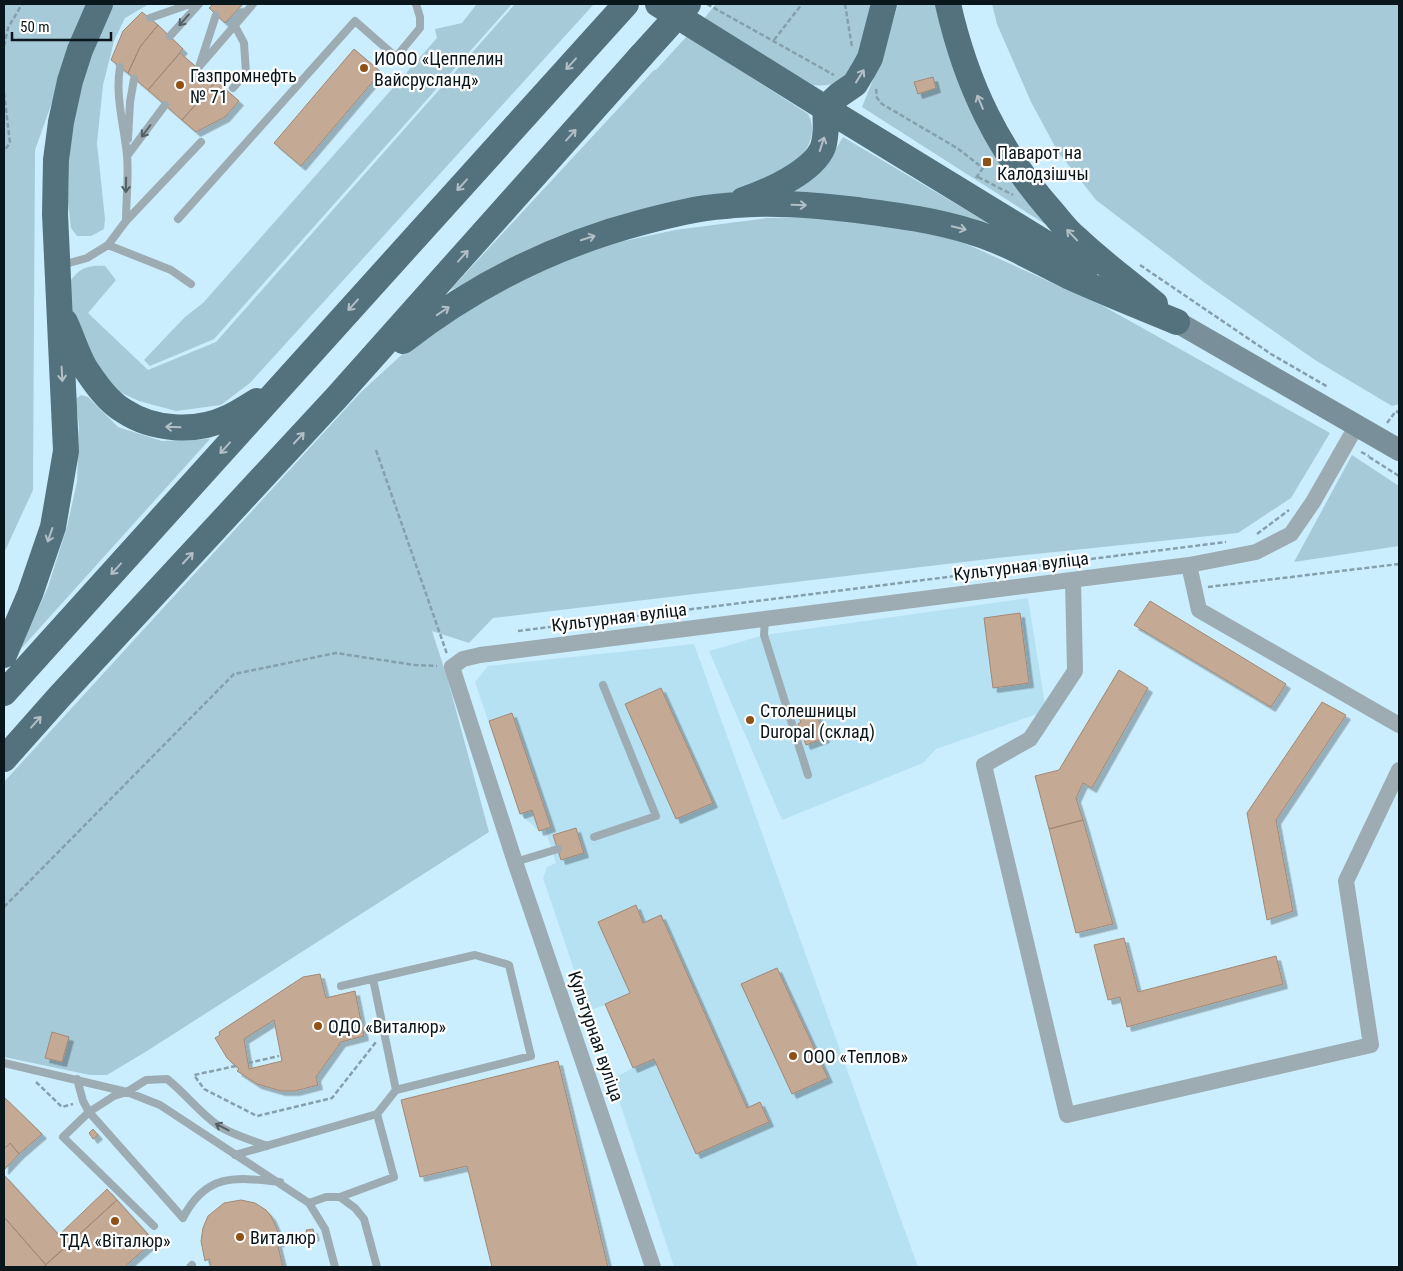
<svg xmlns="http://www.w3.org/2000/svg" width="1403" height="1271" font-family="'Roboto Condensed',sans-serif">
<defs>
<filter id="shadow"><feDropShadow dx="4.5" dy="4.5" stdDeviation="0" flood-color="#0004"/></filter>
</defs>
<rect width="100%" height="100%" fill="#cbeefe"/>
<path fill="#b6e1f3" d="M1028,598L1046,711L936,749L923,763L782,820L709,651L764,635Z
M694,644L918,1267H674L612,1079L633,1068L605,1005L588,1011L543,878L547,867L556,863L545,829L539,831L520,814L475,682L488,666Z"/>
<path fill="#a7cad9" d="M4,4H87L35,150L33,490L4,553Z
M113,4H149L125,18L114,41L103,85L97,143L105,219L104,229L91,236H77L71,228L68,202L70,132L87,58Z
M476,4H512L214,339L150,366L144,360L185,317L203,303L437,38L435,29L462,23L476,5Z
M515,4H594L250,383L221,405L176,411L139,401L111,388L83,364L63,292C75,273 81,264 105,266L116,280L88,313L148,370L216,342Z
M716,4H876L858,69C842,79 833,88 813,85L702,21Z
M898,4H941L1062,235L862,107L885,50Z
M992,4H1399V404L1392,406L1315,360L1205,283L1096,200L1058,152L1031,102L997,24Z
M687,36L808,114C817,130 810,148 797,161C790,169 763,180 752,186L450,290L654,70H656Z
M843,137L1027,246L771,198L827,164Z
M812,217L861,221L949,236L1103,306L1330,433L1291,498L1238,533L997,558L493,618L469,643L432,631L447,677L489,832L147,1051L107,1075H90L4,1057V782L360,393L408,349L471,304L592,248L675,230L767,218Z
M81,395L88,397L118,427L162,441L210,439L19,651L48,587L67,527L77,482L79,427L76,399Z
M1352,455L1399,486V546L1294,562Z"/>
<path fill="#c4a995" stroke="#a28874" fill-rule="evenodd" filter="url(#shadow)" d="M213,4H243L225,23L209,8Z
M142,12L158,25L140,47L128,73L111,60L123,31Z
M158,25L183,49L148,90L128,73L140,47Z
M354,49L381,72L301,166L274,143Z
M180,53L215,83L182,120L148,90Z
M933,77L936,88L918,94L914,82Z
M216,81L239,101L225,117L196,132L182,120Z
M1150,601L1286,684L1271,707L1134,625Z
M1020,613L1029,683L993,688L984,618Z
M1119,670L1148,688L1092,788L1083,783L1076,798L1083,820L1049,829L1035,776L1059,770Z
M661,688L713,803L676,819L625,704Z
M1322,702L1346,715L1276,820L1293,911L1267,920L1247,813Z
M814,708L825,738L806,745L798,724L801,722L797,714Z
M512,713L551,827L539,831L532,810L520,814L489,721Z
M1083,820L1113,924L1076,933L1049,829Z
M576,828L584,853L561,860L553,835Z
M636,905L643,923L661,915L747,1108L760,1102L769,1122L696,1154L654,1059L633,1068L605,1004L630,993L598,922Z
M1124,938L1138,992L1276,956L1283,984L1127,1027L1120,997L1108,1000L1094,945Z
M777,968L828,1078L792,1094L741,984Z
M320,974L326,998L355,991L364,1036L341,1042L316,1077L318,1085L295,1091H281L257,1084L237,1071L239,1069L227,1058L215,1038L220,1035L219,1032L303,977ZM274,1020L282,1061L249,1069L244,1039Z
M52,1032L69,1037L62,1062L45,1058Z
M558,1061L608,1267H492L467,1166L420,1177L401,1100Z
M4,1097L42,1134L19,1154L10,1143L4,1149Z
M93,1129L98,1135L93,1139L89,1133Z
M10,1143L19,1154L4,1170V1149Z
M4,1175L59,1235L107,1189L117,1200L46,1265L4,1217Z
M117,1200L154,1241L124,1267H43Z
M241,1200L255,1203L266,1210L271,1216L277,1229L280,1242H277L283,1267H211L209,1259L205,1261L201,1241L203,1228L208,1216L224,1203Z
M4,1217L46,1265L43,1267H4Z
M313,1229L315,1236L308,1238L306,1230Z"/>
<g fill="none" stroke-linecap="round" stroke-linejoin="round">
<path stroke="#85a0ac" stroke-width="2.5" stroke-dasharray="5 2.5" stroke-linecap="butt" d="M707,4L834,75
M845,4L852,47
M774,40L802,4
M4,46L8,28L22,4
M876,89L877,98L882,104L957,148L983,168
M4,93L10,143L4,151
M978,177L1013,195
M976,178L987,162
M1140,265L1271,354L1328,387
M1387,423L1396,411L1399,413
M376,450L447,654
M1361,452L1369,456
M1369,457L1399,476
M1257,534L1289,510
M1208,587L1399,564
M518,631L1226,542
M4,907L234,674L336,653L415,665L437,666
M248,1063L279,1056
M236,1066L194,1075L204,1089L257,1116L332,1098L376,1042
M36,1082L62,1107L73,1104"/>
<path stroke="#9dacb3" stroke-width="8" d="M150,18L190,4
M170,36L199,4
M200,64L216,15
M120,67C115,97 124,125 127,155C129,176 126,199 126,221
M198,68L253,4
M233,88L246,73L244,43L235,26
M128,139L130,102L134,79
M127,156L165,105
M178,219L355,21L396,57L420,28V17L416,4
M108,245L171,270L191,284
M62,265L87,258L108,245L126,221L201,142
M765,619L764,635L808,775
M594,837L656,816L603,685
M515,862L558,849
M373,979L396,1090
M4,1063L127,1092L160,1105L309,1203L325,1229L335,1267
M77,1079L83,1101L89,1112L63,1137L154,1226
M267,1146C252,1140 229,1134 216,1124C198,1111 185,1093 167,1079L146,1080L127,1092L114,1096L89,1112L183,1218C206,1173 235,1177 280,1182
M235,1155L377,1114
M340,1197L394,1177L377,1114L396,1090L531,1056L509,965L475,955L341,986
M309,1203L326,1197H340L355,1208L364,1219L377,1267
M190,1267L192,1265"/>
<path stroke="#9dacb3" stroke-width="16" d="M1189,565L1199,610L1399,725
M1073,580L1075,671L1030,739L984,765L1067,1115L1371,1045L1346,881L1399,770
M653,1267L515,862L452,667L463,659L480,655L1189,565L1256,552L1291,534L1313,502L1357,425"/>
<path stroke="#798f99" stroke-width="22" d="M1177,322L1399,450"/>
<path stroke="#54717e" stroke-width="26" d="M658,4L825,108L1086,268
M948,4C966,84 998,151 1053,213C1060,221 1067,231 1076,238C1101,262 1129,282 1155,304
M743,200C767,192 813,172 823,147C827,135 826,120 825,108L839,95L855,84L864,69L870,58L884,4
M65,322C72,337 77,354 85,368C95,383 108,402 124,411C153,430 195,433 227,418C237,414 247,407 257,401
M403,341C475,285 555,245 643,222C670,215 697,208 725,206C768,201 814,205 857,210C895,215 935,220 972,232C1006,242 1037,261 1070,277C1105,293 1141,307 1177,322
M4,655L30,594L53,527L66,451L55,214L56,160L61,122L70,81L80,50L100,4
M4,693L626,4
M4,759L60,696L337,397L641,56"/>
<path stroke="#54717e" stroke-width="26" d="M641,56L688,4"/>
</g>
<defs><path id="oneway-shaft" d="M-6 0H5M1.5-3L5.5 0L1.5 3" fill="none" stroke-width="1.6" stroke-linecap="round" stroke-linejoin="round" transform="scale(1.25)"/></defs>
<g stroke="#536167">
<use href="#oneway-shaft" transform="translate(184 20) rotate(131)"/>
<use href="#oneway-shaft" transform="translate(146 131) rotate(127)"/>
<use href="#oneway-shaft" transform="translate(126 185) rotate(91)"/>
<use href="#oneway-shaft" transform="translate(222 1127) rotate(-153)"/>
</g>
<g stroke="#b2bfc5">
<use href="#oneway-shaft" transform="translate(571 64) rotate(132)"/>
<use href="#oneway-shaft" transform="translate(860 76) rotate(-58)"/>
<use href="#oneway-shaft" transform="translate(980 102) rotate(-113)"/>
<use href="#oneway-shaft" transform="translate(571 135) rotate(-48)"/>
<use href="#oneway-shaft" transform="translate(822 144) rotate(-72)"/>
<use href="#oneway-shaft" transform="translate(462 185) rotate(132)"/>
<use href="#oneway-shaft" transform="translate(799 205) rotate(2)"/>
<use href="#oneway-shaft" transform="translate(959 228) rotate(14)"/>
<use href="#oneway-shaft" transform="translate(1072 235) rotate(-134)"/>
<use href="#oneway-shaft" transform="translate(588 238) rotate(-18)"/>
<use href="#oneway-shaft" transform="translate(463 256) rotate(-48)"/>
<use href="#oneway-shaft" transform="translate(353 305) rotate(132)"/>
<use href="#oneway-shaft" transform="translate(443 311) rotate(-34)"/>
<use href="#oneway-shaft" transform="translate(62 374) rotate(87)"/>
<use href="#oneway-shaft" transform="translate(173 427) rotate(-178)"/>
<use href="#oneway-shaft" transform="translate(299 438) rotate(-47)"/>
<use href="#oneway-shaft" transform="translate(225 448) rotate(132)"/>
<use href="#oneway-shaft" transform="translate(50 535) rotate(109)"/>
<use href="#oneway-shaft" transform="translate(188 558) rotate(-47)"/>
<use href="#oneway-shaft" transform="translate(116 569) rotate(132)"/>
<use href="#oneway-shaft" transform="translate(36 722) rotate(-48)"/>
</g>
<g fill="#8f5115" stroke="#fff" stroke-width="2">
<circle cx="364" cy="68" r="5"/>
<circle cx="180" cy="85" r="5"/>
<rect x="982" y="157" width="10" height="10" rx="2.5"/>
<circle cx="750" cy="720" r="5"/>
<circle cx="318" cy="1026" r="5"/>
<circle cx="793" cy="1056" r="5"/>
<circle cx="115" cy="1221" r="5"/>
<circle cx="240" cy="1237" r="5"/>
</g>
<g text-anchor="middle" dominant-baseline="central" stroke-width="4.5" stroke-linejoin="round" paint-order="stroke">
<g font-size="18" fill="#09161b" stroke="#fff" text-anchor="start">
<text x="374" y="58">ИООО «Цеппелин<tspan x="374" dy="21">Вайсрусланд»</tspan></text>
<text x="190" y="75">Газпромнефть<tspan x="190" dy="21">№ 71</tspan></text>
<text x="997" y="152">Паварот на<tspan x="997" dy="21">Калодзішчы</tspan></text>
<text x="760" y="710">Столешницы<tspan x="760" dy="21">Duropal (склад)</tspan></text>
<text x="328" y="1026">ОДО «Виталюр»</text>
<text x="803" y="1056">ООО «Теплов»</text>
<text x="250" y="1237">Виталюр</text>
<text x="115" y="1240" text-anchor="middle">ТДА «Віталюр»</text>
</g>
<g font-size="18" fill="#09161b" stroke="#fff">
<text transform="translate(1021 566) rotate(-7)">Культурная вуліца</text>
<text transform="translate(619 617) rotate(-7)">Культурная вуліца</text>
<text transform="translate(596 1036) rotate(71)">Культурная вуліца</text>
</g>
</g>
<rect width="1403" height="1271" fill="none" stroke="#09161b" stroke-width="10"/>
<path d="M12 32v8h99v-8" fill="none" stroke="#09161b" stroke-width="2.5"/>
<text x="20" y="32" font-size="15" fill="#09161b" stroke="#ffffff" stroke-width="4" paint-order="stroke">50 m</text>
</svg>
